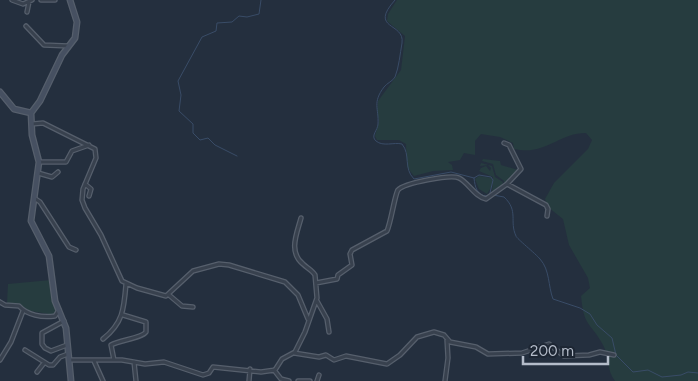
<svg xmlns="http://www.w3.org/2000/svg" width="698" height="381" font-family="Figtree,sans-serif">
<rect width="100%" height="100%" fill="#242f3e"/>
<path fill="#263c3f" d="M397,0H698V381H615C606,370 610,357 603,345C590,321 584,328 581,296L590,288L588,278L569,245L563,219L548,207L545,199L554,183L588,149L592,140L586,133C558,133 546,156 514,149L513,143L500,137L481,134L475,141V155L464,153L460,160L448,162L452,165L453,170L433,171L414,176L407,167L406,144L399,140H377L375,136L379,121L377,112L378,101L401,70L405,36L387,21L388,14Z
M483,159L500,161L501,165L518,170L504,185V181L496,175L493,164L482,161Z
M481,163L492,166L495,177L503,182L502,186L492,194L493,177L479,171L481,168L486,166L490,171L491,168L488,165L480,166Z
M479,176L492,178V186L487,194L479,189L475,179Z
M51,280L57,311L55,315L25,310L18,304L7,303L8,284Z"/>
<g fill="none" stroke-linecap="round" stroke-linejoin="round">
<path stroke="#394c67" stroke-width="1" d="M395,0C368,30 405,22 402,43C400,54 399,67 395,77C393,81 387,83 384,87C372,103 379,108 378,124C378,130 370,136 376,141C383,147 394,142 402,144C411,155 403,168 414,179L451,172L474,178C475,187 477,196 487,196
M237,156L215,145L208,138L200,140L193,133V124L179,111L181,95L178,81L202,37L216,31L217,23L232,22L239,16L247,17L259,14L261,0
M474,178L479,175L491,177L493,180L490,193
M493,195L504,197C519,211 509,221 516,236C516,238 536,254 540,259C550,270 548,286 553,299L580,308L590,314L597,325L612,338L616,355L633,372L648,370L662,377L681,375L688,372L698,373"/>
<g stroke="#565f6c" stroke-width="5.5">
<path id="street" d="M12,0L23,4L32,0
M41,0H55
M27,12L29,2
M26,26L44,45L68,46
M32,124L43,123L95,149L96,158L83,189L82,200L85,208L101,235L122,281L137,288L166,296L193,271L219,264L229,265L285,282L298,295L308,319
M504,143L509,145L521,169L507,184
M39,162H66L72,151L89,145
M38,173L52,177L58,172
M85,184L91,189L89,196
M34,198L40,202L69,247L76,250
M316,283L337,279L338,275L352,265L350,254L352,250L387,231C391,222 395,194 398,190C404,183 451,174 459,178C469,183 475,197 486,199L507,184L546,205L548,209L547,216
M169,295L182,306L193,307
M317,301L327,319L329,332
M0,302L5,305L19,306C27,315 42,318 55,316L59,310
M64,321L42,333V344L45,348L51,351L67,345
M103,339C123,323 124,309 126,284
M25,350L49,365H53L60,357L68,354
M294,353L319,357L326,355L334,360L346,356L387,364L400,355L417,337L434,332L444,335L450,342L476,347L488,354L522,353L549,344L564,356L589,355L600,352L614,355
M0,360L11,342L23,311
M69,360H122L145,364L164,362L203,375L209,373L213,367L261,372L275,370L282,359L295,352L305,332L317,298L315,275C312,270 307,268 303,264C288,252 297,233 301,218
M114,360L111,345C120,340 142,338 146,332V322L123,315
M94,361L103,381
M134,362L136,381
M274,370L281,379L289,381
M37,372L44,363
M249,381L250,369
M298,381H310
M317,381L319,375
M445,381L448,358L447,340"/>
</g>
<g stroke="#565f6c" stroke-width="7">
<path id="secondary" d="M70,0L77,22L75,38L62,55L40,101L31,113L32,135L39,162L31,221L49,256L55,301L66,328L71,381
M0,92L14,109L31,113"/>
</g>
<use href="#street" stroke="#38414e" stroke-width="3"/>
<use href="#secondary" stroke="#465061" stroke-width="4.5"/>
</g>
<path d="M523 356v8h85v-8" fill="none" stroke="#b4bcc9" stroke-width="2.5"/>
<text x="530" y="356" font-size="15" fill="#b4bcc9" stroke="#1d2633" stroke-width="4" paint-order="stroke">200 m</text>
</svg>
